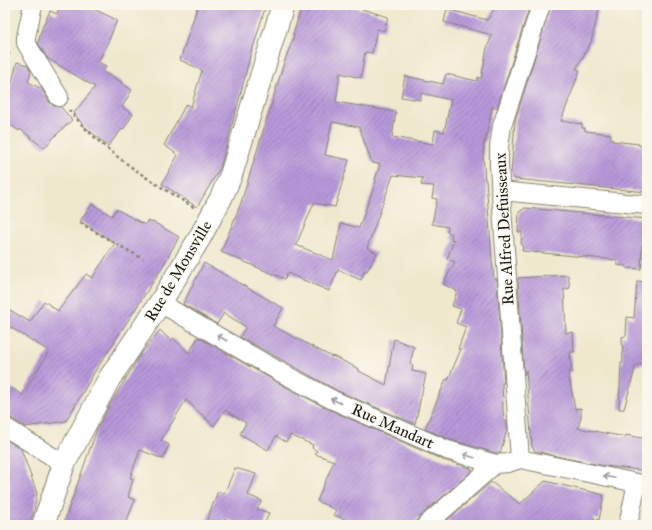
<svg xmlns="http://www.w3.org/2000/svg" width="652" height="530" font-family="'IM FELL Great Primer',serif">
<defs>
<pattern id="building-hatch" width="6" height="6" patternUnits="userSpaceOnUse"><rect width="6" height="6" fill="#b899da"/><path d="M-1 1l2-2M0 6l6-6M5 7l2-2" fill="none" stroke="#957cb0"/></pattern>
</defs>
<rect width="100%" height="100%" fill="#fbf7ec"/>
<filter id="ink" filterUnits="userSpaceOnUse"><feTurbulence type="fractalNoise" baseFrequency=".025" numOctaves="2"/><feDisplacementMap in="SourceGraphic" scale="8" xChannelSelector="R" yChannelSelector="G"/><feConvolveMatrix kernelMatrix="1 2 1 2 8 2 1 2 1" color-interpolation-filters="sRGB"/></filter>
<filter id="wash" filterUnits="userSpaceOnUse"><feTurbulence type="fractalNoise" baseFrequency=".012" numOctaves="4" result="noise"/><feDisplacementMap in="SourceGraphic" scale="16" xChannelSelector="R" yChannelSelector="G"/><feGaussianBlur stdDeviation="0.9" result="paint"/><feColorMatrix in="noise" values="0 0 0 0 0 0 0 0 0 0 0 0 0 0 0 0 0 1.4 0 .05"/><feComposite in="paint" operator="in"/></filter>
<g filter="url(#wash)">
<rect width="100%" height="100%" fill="#efe8cd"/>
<g id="blocks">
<path fill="url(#building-hatch)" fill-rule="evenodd" d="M60,5H85L117,20L107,45L98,62L106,66L103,72L122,82L121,83L132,90L122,107L133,114L123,130L122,129L108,146L84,126L74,113L95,87L47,58L38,43L42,28L50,11L57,14Z
M198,5H266L253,48H252L240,96L220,168L197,207L162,184L178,155L164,145L186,104L191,107L202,70L180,60Z
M302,5H349L388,17L384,31L377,29L372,53L365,52L361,78L340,73L336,102L396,112L392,137L433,144L435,130L444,132L451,100L421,93V100L401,97L405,76L443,84L446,74L477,81L478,77L481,79L487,48L492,35L444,22L447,9L487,20L494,9L495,5H530L497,108L492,107L485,143L484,141L483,157L485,180H486L492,260L494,279H497L504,383H502L503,409L504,421H507V430L500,453H496L451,440L425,429L446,379L448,380L461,349H458L466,327L456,323L461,309L452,306L457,291L443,284L455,262L447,259L454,240L451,239L452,234L447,232L448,227L432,224L437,199L432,198L434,186L421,185L423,178L393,175L367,248L377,253L367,271L365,270L361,280L338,270L329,291L287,273L285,279L221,252L241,203L284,63L294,36L293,35ZM332,122L359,127L372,163L380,164L375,180L376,181L359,228L341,223L333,260L296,245L314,203L335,207L349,160L325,155Z
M551,5H600L591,42L576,69L580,70L561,121L582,124V128H585V131L611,134V139H613L612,141L639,144V146H647V192L515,179L511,174L515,121Z
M17,62L27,65L31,71L28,82L42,89L50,103L54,106L61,107L72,120L55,136L44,148L20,129L19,131L5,121V92L9,94Z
M92,204L112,216L116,209L145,225L147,221L155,223L179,237L160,271L94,373L66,421L25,427L11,418L5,417V401L12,388L22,395L49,351L5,324V307L30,322L44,301L58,311L86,274L92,278L115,243L80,221Z
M525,208L647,219V246L642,245L641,269L626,268V266L617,265V260L522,251L523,245L521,244L522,232H518L519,212Z
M204,263L283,308L273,326L332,357L333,356L359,369V371L386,385L394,339L414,347L410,364L413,365L412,371L426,374L415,424L338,391L240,337L246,327L224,313L217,324L183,304Z
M568,275L570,288L564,289L566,333L573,332L574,352H570L572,372H568L575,409L581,408V417L578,428L625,437L626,435L647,439V471L605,466L565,458L535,451L532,447L526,370L524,375L518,278Z
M637,281L647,282V364L636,365L624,409H619L621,363H623L622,337L626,336L627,317L634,318Z
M160,330L171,341L173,338L189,353L198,337L275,381L328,409L443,460L471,468L472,471L419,517L413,525H345L347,520L333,515L336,510L317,501L334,461L315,454L317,451L312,448L313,445L290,435L286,442L276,436L268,450L240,434L246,423L225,410L214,426L186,400L161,440L169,445L163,459L140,450L130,478L133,479L128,497L135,500L125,525H63L97,429L112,401L141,354Z
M5,439L21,449L37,493L34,511L29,525H5Z
M235,468L256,474L248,495L262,501L257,509L269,513L264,525H243L225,519L223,525H205L218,491L224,494Z
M545,481L604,495L599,520L594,518L593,525H454L446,521L491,482L520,504Z"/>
</g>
</g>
<g filter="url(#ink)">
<use href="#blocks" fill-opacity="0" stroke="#868274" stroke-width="1"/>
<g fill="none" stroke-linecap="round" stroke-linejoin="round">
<g stroke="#868274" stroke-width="20">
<path id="minor" d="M33,5L26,37V43L59,97
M500,191L647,205
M160,303L280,372L333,400L447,450L495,464L508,463L520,459L647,485
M5,427L64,464
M520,459L499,166V147L502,126L541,5
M426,525L495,464
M628,525L637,483"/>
</g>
<g stroke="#868274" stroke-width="24">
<path id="tertiary" d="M43,525L64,464L109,379L160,303L199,239L221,198L231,175L283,5"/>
</g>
<path stroke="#868274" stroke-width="2.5" stroke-dasharray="3 3" stroke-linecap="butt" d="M5,67L10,50
M69,110C102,151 150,181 195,208
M80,223L143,259"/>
<use href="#minor" stroke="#fff" stroke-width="18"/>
<use href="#tertiary" stroke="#fff" stroke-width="22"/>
</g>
<defs><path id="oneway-shaft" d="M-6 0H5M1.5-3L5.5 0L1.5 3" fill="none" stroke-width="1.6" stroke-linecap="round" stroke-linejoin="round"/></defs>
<g stroke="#999">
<use href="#oneway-shaft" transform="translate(222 338) rotate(-150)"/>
<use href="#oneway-shaft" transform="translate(336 401) rotate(-155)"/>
<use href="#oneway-shaft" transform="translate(469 456) rotate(-163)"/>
<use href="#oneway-shaft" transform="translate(609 477) rotate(-168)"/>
</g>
</g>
<g text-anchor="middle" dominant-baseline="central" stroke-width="3" stroke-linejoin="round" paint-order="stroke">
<g font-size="16" fill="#1c1c1c" stroke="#fbf7ec">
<text transform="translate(504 229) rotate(-93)">Rue Alfred Defuisseaux</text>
<text transform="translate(178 271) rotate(-59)">Rue de Monsville</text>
<text transform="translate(393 426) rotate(24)">Rue Mandart</text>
</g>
</g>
<rect width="652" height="530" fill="none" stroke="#fbf7ec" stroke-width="20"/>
</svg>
